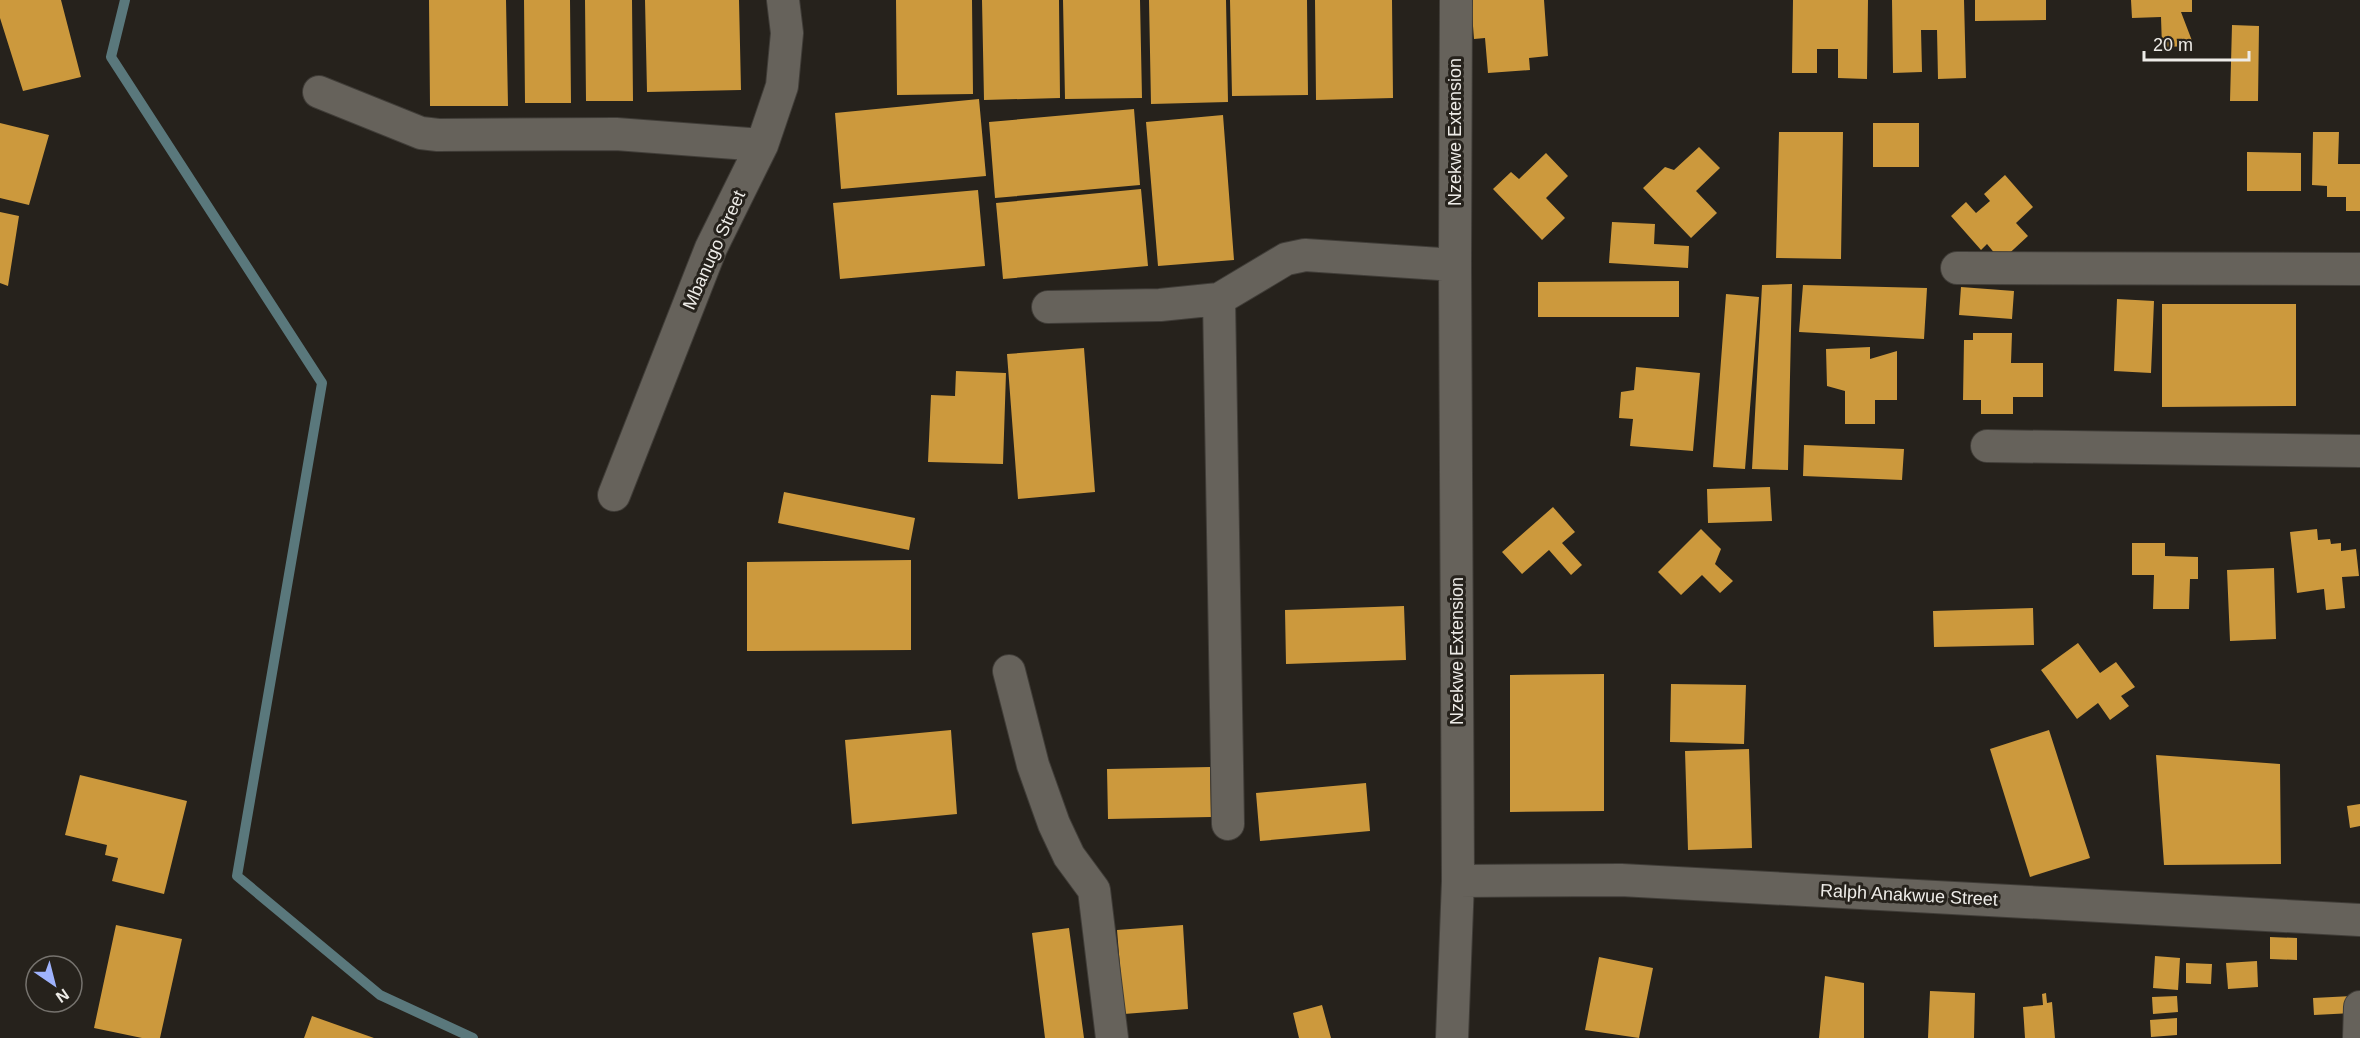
<svg xmlns="http://www.w3.org/2000/svg" width="2360" height="1038" font-family="Helvetica,sans-serif">
<rect width="100%" height="100%" fill="#26221c"/>
<g fill="none" stroke-linecap="round" stroke-linejoin="round">
<path stroke="#5a787c" stroke-width="10" d="M125,0L111,57L322,383L237,876L380,995L473,1038"/>
</g>
<path fill="#cc993d" d="M0,0H61L81,77L23,91L0,18Z
M429,0H506L508,106H430Z
M524,0H570L571,103H525Z
M585,0H632L633,101H586Z
M645,0H739L741,90L647,92Z
M896,0H972L973,94L897,95Z
M982,0H1059L1060,98L984,100Z
M1063,0H1140L1142,98L1065,99Z
M1149,0H1226L1228,102L1151,104Z
M1230,0H1307L1308,95L1232,96Z
M1315,0H1392L1393,98L1316,100Z
M1471,0H1544L1548,56L1529,58L1530,70L1488,73L1485,38L1474,39Z
M1793,0H1868L1867,79L1838,78V49H1817V73H1792Z
M1892,0H1964L1966,78L1938,79L1937,30H1921L1922,72L1893,73Z
M1975,0H2046V20L1975,21Z
M2131,0H2192V12H2181L2194,46L2162,47L2161,17L2132,18Z
M2232,25L2259,26L2258,101H2230Z
M979,99L986,176L841,189L835,113Z
M1134,109L1140,185L995,198L989,122Z
M1223,115L1234,260L1158,266L1146,122Z
M0,123L49,135L29,205L0,198Z
M1873,123H1919V167H1873Z
M1779,132H1843L1841,259L1776,258Z
M2313,132H2339L2338,164H2360V211H2346V197H2327V186L2312,185Z
M1699,147L1720,168L1696,191L1717,213L1691,238L1643,188L1665,167L1674,170Z
M2247,152L2301,153V191H2247Z
M1546,153L1568,176L1546,198L1565,218L1542,240L1493,189L1511,172L1519,179Z
M2005,175L2033,207L2016,223L2028,236L2001,261L1987,244L1981,250L1951,216L1966,202L1976,213L1990,201L1984,194Z
M1141,189L1148,266L1003,279L996,203Z
M978,190L985,266L840,279L833,203Z
M0,212L19,216L8,286L0,283Z
M1612,222L1655,224L1654,244L1689,246L1688,268L1609,263Z
M1679,281V317H1538V282Z
M1792,284L1788,470L1752,469L1762,285Z
M1803,285L1927,288L1924,339L1799,332Z
M1961,287L2014,291L2012,319L1959,315Z
M1726,294L1759,297L1745,469L1713,467Z
M2117,299L2154,301L2151,373L2114,371Z
M2162,304H2296V406L2162,407Z
M1973,333H2012L2011,363H2043V397H2013V414H1981V400H1963L1964,340H1973Z
M1870,347V359L1897,351V400H1875V424H1845V391L1827,386L1826,349Z
M1084,348L1095,492L1018,499L1007,354Z
M1636,367L1700,373L1693,451L1630,446L1633,419L1619,418L1621,392L1634,390Z
M956,371L1006,373L1003,464L928,462L931,395L955,396Z
M1804,445L1904,449L1902,480L1803,476Z
M1770,487L1772,521L1708,523L1707,489Z
M784,492L915,518L909,550L778,523Z
M1553,507L1575,532L1562,543L1582,565L1571,575L1549,550L1522,574L1502,552Z
M1701,529L1721,549L1715,564L1733,581L1720,593L1702,575L1681,595L1658,572Z
M2317,529L2318,540L2330,539L2331,544L2341,543V551L2356,549L2359,576L2342,577L2345,608L2326,610L2324,589L2297,593L2290,532Z
M2132,543H2165V556L2198,557V579H2190L2189,609H2153L2154,575H2132Z
M911,560V650L747,651V562Z
M2274,568L2276,639L2230,641L2227,570Z
M1404,606L1406,660L1286,664L1285,610Z
M2033,608L2034,645L1934,647L1933,611Z
M2078,643L2100,673L2116,662L2135,687L2121,696L2129,706L2110,720L2098,703L2077,719L2041,670Z
M1604,674V811L1510,812V675Z
M1671,684L1746,685L1744,744L1670,742Z
M951,730L957,814L852,824L845,740Z
M2049,730L2090,858L2030,877L1990,749Z
M1749,749L1752,848L1688,850L1685,751Z
M2156,755L2280,764L2281,864L2164,865Z
M1210,767L1211,817L1108,819L1107,769Z
M80,775L187,801L164,894L112,881L118,858L105,855L107,845L65,835Z
M1366,783L1370,831L1260,841L1256,793Z
M2360,804V826L2350,828L2347,806Z
M116,925L182,939L160,1038H142L94,1028Z
M1183,925L1188,1009L1124,1014L1117,930Z
M1069,928L1084,1038H1045L1032,933Z
M2270,937L2297,938V960L2270,959Z
M2155,956L2180,958L2178,990L2153,988Z
M1599,957L1653,968L1639,1038L1585,1030Z
M2257,961L2258,987L2228,989L2226,963Z
M2186,963L2212,964L2211,984L2186,983Z
M1825,976L1864,983V1038H1819Z
M1930,991L1975,993L1974,1038H1928Z
M2046,993L2047,1003L2052,1002L2055,1038H2025L2023,1007L2043,1005L2042,994Z
M2177,996L2178,1012L2153,1014L2152,997Z
M2352,996L2353,1013L2314,1015L2313,998Z
M1322,1005L1331,1038H1299L1293,1013Z
M312,1016L374,1038H304Z
M2177,1018V1035L2151,1037L2150,1020Z"/>
<g fill="none" stroke-linecap="round" stroke-linejoin="round">
<g stroke="#403d38" stroke-width="34">
<path id="minor" d="M319,92L421,133L438,135L616,134L762,145
M1957,268L2360,269
M1219,299L1228,824
M1048,307L1160,305L1219,299L1286,259L1305,255L1455,265
M1987,446L2360,451
M614,495L711,248L762,145L782,86L787,33L783,0
M1009,671L1033,765L1054,824L1069,856L1094,890L1112,1038
M1458,881L1621,880L2360,920
M1452,1038L1458,881L1455,265L1456,0
M2359,1038L2360,1007"/>
</g>
<use href="#minor" stroke="#66625b" stroke-width="32"/>
</g>
<g text-anchor="middle" dominant-baseline="central" stroke-width="6" stroke-linejoin="round" paint-order="stroke">
<g font-size="18" fill="#eeece8" stroke="#26221c">
<text transform="translate(1455 132) rotate(-90)">Nzekwe Extension</text>
<text transform="translate(714 250) rotate(-66)">Mbanugo Street</text>
<text transform="translate(1457 651) rotate(-90)">Nzekwe Extension</text>
<text transform="translate(1909 895) rotate(3)">Ralph Anakwue Street</text>
</g>
</g>
<g transform="translate(54 984) rotate(145)"><circle r="28" fill="#26221c" stroke="#76736e" stroke-width="1.5"/>
<path d="M0-4.5L10 22L0 15L-10 22Z" fill="#9fb3fd"/>
<text y="-9" font-size="16" font-weight="bold" text-anchor="middle" fill="#eeece8">N</text>
</g>
<path d="M2144 51v9h105v-9" fill="none" stroke="#eeece8" stroke-width="3"/>
<text x="2153" y="51" font-size="18" fill="#eeece8" stroke="#26221c" stroke-width="4.5" paint-order="stroke">20 m</text>
</svg>
